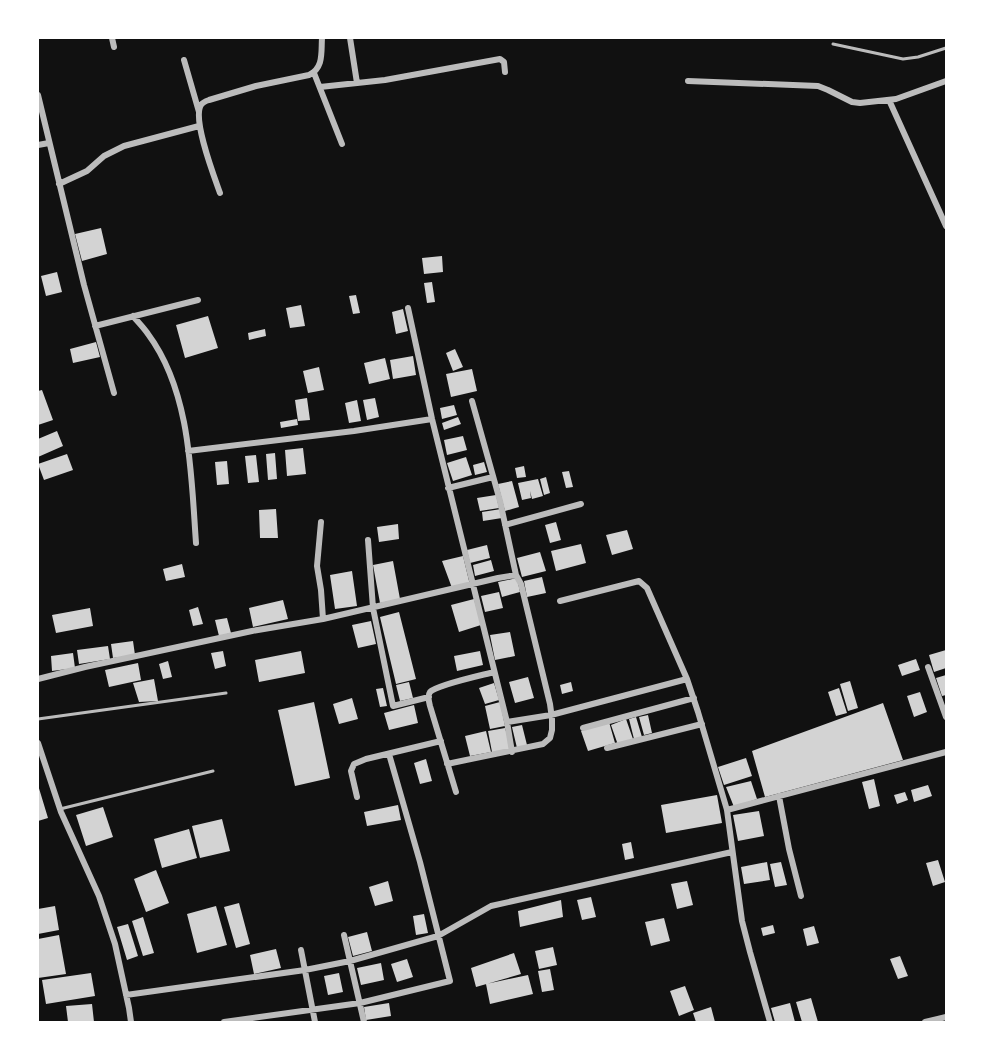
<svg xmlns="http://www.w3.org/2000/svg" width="984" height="1060" font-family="'DejaVu Sans',sans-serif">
<rect width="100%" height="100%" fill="#111"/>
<path fill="#d3d3d3" d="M101,228L107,254L82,261L75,234Z
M442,256L443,272L424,274L422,258Z
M57,272L62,292L46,296L41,276Z
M432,282L435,302L427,303L424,283Z
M356,295L360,313L353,314L349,296Z
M301,305L305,326L290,328L286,308Z
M403,309L408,331L396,334L392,312Z
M208,316L218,348L185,358L176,325Z
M265,329L266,336L249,340L248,333Z
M96,342L100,357L73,363L70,349Z
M455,349L463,367L453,371L446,353Z
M413,356L416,375L393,379L390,360Z
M385,358L390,379L369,384L364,363Z
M319,367L324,390L308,393L303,371Z
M472,369L477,391L451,397L446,374Z
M42,390L53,420L38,425V391Z
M307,398L310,420L298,421L295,400Z
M375,398L379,417L367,420L363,400Z
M357,400L361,421L349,423L345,403Z
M454,405L457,415L442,419L440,408Z
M458,417L461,424L444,430L442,423Z
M297,419L298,425L281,428L280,422Z
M57,431L63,446L38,457V439Z
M463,436L467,450L447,455L444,440Z
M303,448L306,474L287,476L285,450Z
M275,453L277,479L268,480L266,454Z
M67,454L73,470L44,480L38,464Z
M256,455L259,482L248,483L245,456Z
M466,457L472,475L453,481L447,463Z
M227,461L229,484L217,485L215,462Z
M484,462L487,472L475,475L473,465Z
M524,466L526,477L517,478L515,468Z
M569,471L573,487L566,488L562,472Z
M546,477L550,493L544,495L540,479Z
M538,479L543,496L532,499L530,491L531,498L522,500L518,483Z
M512,481L519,507L505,511L498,484Z
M496,495L499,508L480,511L477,498Z
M276,509L278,538H260L259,510Z
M501,509L502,518L483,521L482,512Z
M556,522L561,540L550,543L545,525Z
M398,524L399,539L379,542L377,527Z
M627,530L633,549L612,555L606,535Z
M581,544L586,563L556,571L551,551Z
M487,545L490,558L470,563L467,550Z
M540,552L546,571L522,577L517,558Z
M463,556L470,585L452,588L442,561Z
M491,560L494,571L475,576L473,565Z
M393,561L400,599L380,603L373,565Z
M182,564L185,577L166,581L163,569Z
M352,571L357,606L335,609L330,575Z
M542,577L546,593L527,597L524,581Z
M517,578L520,592L502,597L498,582Z
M499,592L503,608L485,612L481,596Z
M474,599L481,625L459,632L451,605Z
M283,600L288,619L253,627L249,608Z
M198,607L203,624L193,626L189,610Z
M90,608L93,626L56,633L52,615Z
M399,612L416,679L396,684L380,617Z
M227,618L231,633L219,636L215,620Z
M371,621L376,644L358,648L352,625Z
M510,632L515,656L495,660L490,635Z
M133,641L135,655L113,658L111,644Z
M108,646L110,659L79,664L77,650Z
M946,650V668L934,672L929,655Z
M223,651L226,666L215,669L211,653Z
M301,651L305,673L259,682L255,660Z
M480,651L483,665L457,671L454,656Z
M73,653L75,668L52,671L51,656Z
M916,659L920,670L902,676L898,665Z
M168,661L172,677L163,679L159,664Z
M138,663L141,680L109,687L105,670Z
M946,675V695L942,696L936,678Z
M528,677L534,698L515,703L509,682Z
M154,679L158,701L139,702L133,683Z
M850,681L858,708L848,711L840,684Z
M409,682L413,698L400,701L396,685Z
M571,682L573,691L562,694L560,685Z
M494,683L499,700L485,704L479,688Z
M383,688L387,706L380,707L376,689Z
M839,688L847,713L836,716L828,692Z
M920,692L927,712L914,717L907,696Z
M352,698L358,719L339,724L333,704Z
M314,702L330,778L295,786L278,710Z
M500,702L505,726L490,729L485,706Z
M883,703L903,760L765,797L752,751Z
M414,705L418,723L389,730L384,713Z
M648,715L652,733L644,735L639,717Z
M636,717L642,737L634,739L629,719Z
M626,719L633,739L618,745L611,725Z
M609,722L615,743L588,751L581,731Z
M522,725L527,745L517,748L512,727Z
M505,728L512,752H492L488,731Z
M486,731L491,752L470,756L465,736Z
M746,758L752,776L724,785L718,767Z
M426,759L432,781L420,784L414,763Z
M874,779L880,806L869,809L862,782Z
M751,781L757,799L734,807L726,787Z
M38,785L48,818L38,821Z
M928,785L932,796L914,802L911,790Z
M905,792L908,800L897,804L894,795Z
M717,795L722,823L666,833L661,805Z
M398,805L401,820L367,826L364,812Z
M103,807L113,837L86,846L76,815Z
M759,811L764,836L738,841L733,815Z
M222,819L230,851L200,858L192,826Z
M189,829L197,858L162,868L154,839Z
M631,842L634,858L625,860L622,844Z
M938,860L945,882L933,886L926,863Z
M767,862L770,880L744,884L741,867Z
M781,862L787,885L775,887L770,864Z
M156,870L169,903L146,912L134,879Z
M388,881L393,901L375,906L369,887Z
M687,881L693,905L677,909L671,884Z
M591,897L596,917L582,920L577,900Z
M561,900L563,917L520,927L518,911Z
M239,903L250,944L236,948L224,907Z
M55,906L59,930L38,934V909Z
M216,906L227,945L197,953L187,914Z
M424,914L428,933L416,935L413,916Z
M143,917L154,953L143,956L132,921Z
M664,918L670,941L651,946L645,922Z
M128,924L138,956L127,960L117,927Z
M773,925L775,933L763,936L761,928Z
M814,926L819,943L807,946L803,929Z
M367,932L372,951L353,956L348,937Z
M59,935L66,974L38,978V939Z
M553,947L557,965L539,969L535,951Z
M276,949L281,968L254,974L250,955Z
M514,953L521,974L476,987L471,968Z
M900,956L908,976L898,979L890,959Z
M407,959L413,977L397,982L391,964Z
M381,963L384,980L361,985L357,968Z
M550,969L554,990L542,992L538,971Z
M91,973L95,996L46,1004L42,980Z
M339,973L343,992L328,995L324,976Z
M528,975L533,994L490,1004L486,984Z
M685,986L694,1010L679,1016L670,991Z
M811,998L818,1022H802L796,1002Z
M389,1003L391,1016L366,1020L364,1007Z
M790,1003L795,1022H775L771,1008Z
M92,1004L94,1022H68L66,1006Z
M711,1007L715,1022H696L693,1013Z"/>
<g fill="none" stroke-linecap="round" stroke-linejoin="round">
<path stroke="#bcbcbc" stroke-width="3" d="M833,44L903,59L918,57L946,48
M38,719L226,693
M60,809L213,771"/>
<path stroke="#bcbcbc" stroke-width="6" d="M112,38L114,47
M350,38L357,83
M184,60L199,112
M314,73L342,144
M688,81L818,86L828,90L852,102L860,103L896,99L946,81
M320,87L385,80L500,59L504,62L505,72
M38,95L84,285L114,393
M889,100L946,226
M38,145L49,143
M59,184L87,171L104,156L124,146L199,126
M220,193C214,176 192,119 201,105C203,102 206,101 209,100L256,86L309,75C324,68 321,52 322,38
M408,308L432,419L507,722L512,752
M133,316C138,322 144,328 148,334C191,392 191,475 196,543
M95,326L198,300
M472,401L500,501L516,575
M188,451L354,431L432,419
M448,488L493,477
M321,522L317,566L321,590L323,619
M505,525L581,504
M368,540L373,608L393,706L429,697
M560,601L639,581L647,588L687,679L698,712L727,810L742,921L750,952L770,1022
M928,667L946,717
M38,679L85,667L252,631L323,619L498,578L516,575L521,584L550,704L552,719V730L550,738L543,744L447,764
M507,722L551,715L687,679
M583,728L694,698
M38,743L61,812L99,896L115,944L129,1008L131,1022
M607,748L702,724
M456,792L430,706C429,702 427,696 430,692C436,685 483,675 494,672
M779,796L789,849L801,896
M357,797L351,771L354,764L366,759L441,741
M727,810L946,752
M344,935L364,1022
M301,950L315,1022
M126,995L305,970L350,961L438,936L491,906L732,852
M224,1022L360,1003L450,981L420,862L389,754
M925,1022L946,1017"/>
</g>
<rect width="984" height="1060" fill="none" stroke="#ffffff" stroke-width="78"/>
</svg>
